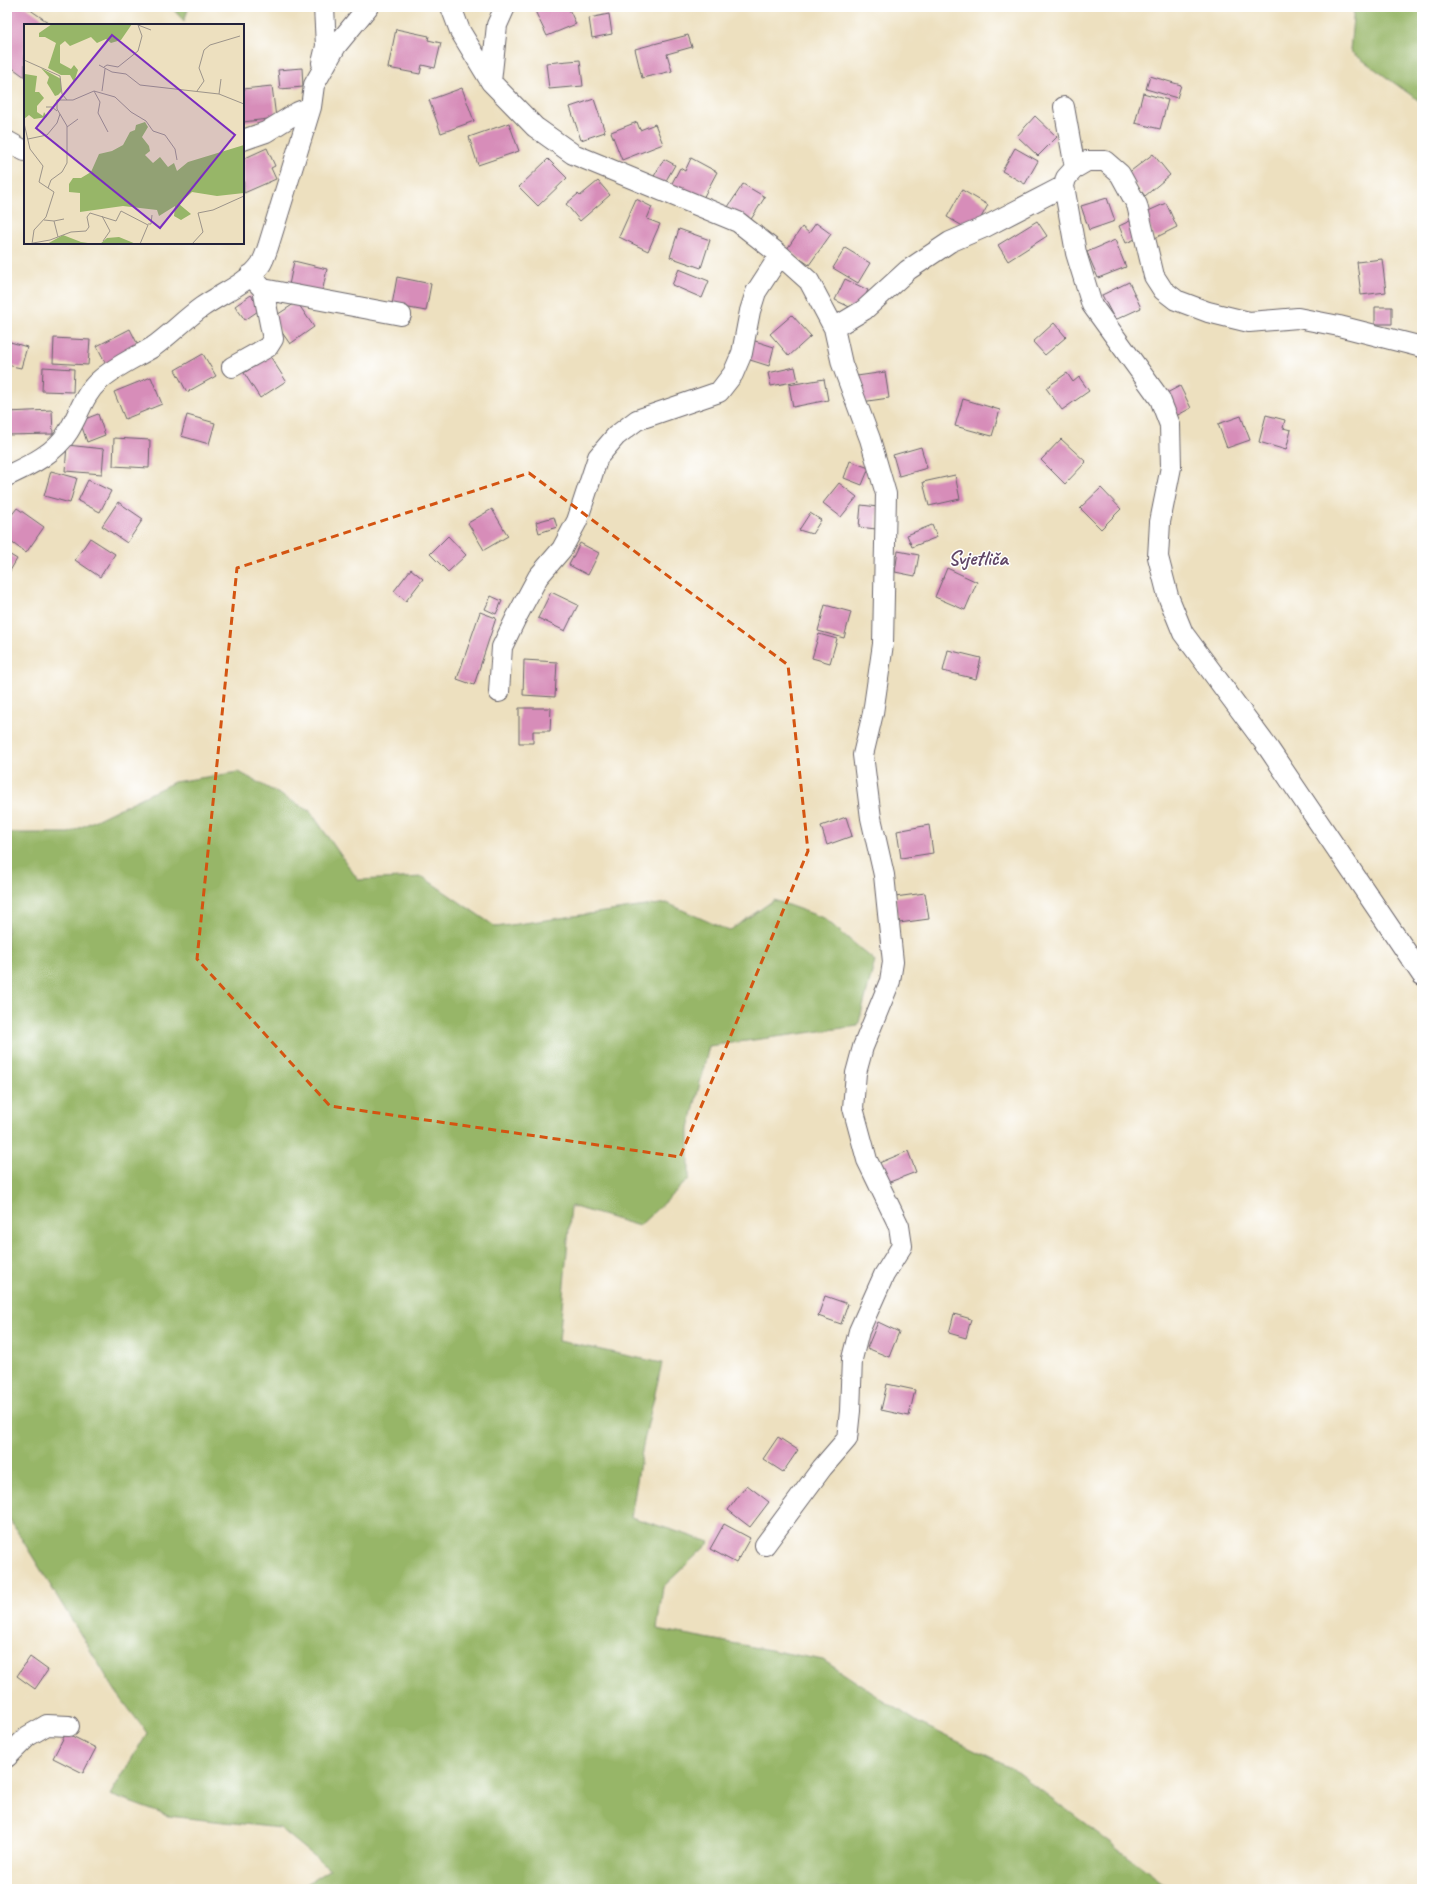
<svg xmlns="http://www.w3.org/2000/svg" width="1429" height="1896" font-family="Caveat,sans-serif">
<rect width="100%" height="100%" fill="#fff"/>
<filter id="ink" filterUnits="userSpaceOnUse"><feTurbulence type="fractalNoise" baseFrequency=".025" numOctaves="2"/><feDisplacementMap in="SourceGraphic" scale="8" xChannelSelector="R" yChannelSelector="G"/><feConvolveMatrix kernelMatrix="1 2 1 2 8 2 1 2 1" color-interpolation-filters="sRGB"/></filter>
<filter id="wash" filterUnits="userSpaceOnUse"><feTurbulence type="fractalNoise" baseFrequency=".012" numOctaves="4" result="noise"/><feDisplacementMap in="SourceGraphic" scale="16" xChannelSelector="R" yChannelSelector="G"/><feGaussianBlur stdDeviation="0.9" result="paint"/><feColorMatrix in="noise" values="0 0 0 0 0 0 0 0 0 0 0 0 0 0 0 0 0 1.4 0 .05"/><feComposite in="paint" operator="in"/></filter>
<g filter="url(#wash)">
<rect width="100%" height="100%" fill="#ede0bf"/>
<path fill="#97b668" stroke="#5c6c52" d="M171,7H189L184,21Z
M1354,7H1422V103L1350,51Z
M239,772L310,811L358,880L423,877L496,927L667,903L729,931L774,900L824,918L875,961L858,1026L709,1046L689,1128V1179L639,1226L571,1206L559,1341L662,1363L643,1445L631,1517L710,1542L663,1587L657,1629L823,1660L919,1723L1009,1766L1171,1889H299L330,1869L280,1828L168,1816L110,1795L147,1733L116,1692L7,1515V833H69L174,782Z"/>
<g id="blocks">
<path fill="#d78db9" d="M8,7H26L52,25H25V77L7,64V52L10,48L7,46V38L11,33L7,30Z
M544,7H568L576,24L547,36L535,11Z
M609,14L612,34L592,38L589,18Z
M396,29L429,36L428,40L441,43L435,68L422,65L420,74L388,68Z
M688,35L692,47L667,54L672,71L642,78L635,49Z
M580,60L583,86L549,89L546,63Z
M302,68L303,87L280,89L278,70Z
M1150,76L1181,85L1177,98L1146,89Z
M272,86L276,118L243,122V89Z
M462,88L474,121L441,133L429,100Z
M1143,93L1168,100L1160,129L1135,123Z
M594,99L605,132L581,140L570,107Z
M1035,116L1057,137L1038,156L1017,136Z
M637,122L640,130L655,124L663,144L622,160L611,132Z
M509,123L519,151L478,165L469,137Z
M267,148L275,166L271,168L276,179L244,193L243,159Z
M1015,148L1038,161L1025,184L1002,171Z
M1153,154L1170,175L1145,196L1127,174Z
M691,158L717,172L701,202L671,185L680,168L685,171Z
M548,159L567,178L538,206L519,187Z
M664,159L675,165L664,184L653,178Z
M598,181L610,195L580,221L566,204L578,194L580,196Z
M743,184L765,197L750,221L728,207Z
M962,190L988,205L973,232L947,217Z
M1107,198L1115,221L1089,230L1081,206Z
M636,199L652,207L647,219L660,224L648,251L619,237Z
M1166,203L1177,227L1155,238L1144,213Z
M1132,220L1140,237L1126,243L1119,226Z
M1037,221L1047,236L1008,261L998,245Z
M816,223L831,234L809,265L787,249L802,227L809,233Z
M679,229L710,240L701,268L670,257Z
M1115,240L1126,267L1098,278L1087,252Z
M845,248L870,263L858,283L833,268Z
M1382,259L1386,292L1361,295L1357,262Z
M294,261L327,269L322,293L289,285Z
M679,269L709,281L702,298L672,285Z
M397,277L431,284L426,311L392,305Z
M845,279L868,290L858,311L835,300Z
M1129,282L1141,308L1115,320L1102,295Z
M251,295L261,309L245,320L235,306Z
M297,302L314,327L290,344L272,318Z
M1375,307H1392V324H1375Z
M792,315L811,336L789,356L770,334Z
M1054,323L1066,337L1045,355L1033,342Z
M130,329L140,349L107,366L97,346Z
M54,338L90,340L88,365L53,363Z
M752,340L774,347L769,366L747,359Z
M7,341L27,347L21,368L7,365Z
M203,354L216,376L187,392L175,370Z
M270,356L286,381L260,398L244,373Z
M43,367L74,369L73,392L42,391Z
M795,367L798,381L771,386L768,373Z
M885,372L889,398L861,402L857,376Z
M1067,373L1073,382L1079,377L1089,391L1062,410L1046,388Z
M151,377L162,404L125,419L114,392Z
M824,379L828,400L793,407L789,385Z
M1180,386L1191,408L1176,416L1165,394Z
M963,399L1000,410L992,436L955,426Z
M52,410L53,434L7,435V412Z
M98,414L105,435L87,442L80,421Z
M187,415L215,423L209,444L181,436Z
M1266,415L1285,420L1283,428L1291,430L1286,450L1259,442Z
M1241,416L1250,440L1227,448L1218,424Z
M114,438L150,440L149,468L113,466Z
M1061,439L1086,462L1065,484L1041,460Z
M67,445L104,449L102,474L65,471Z
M921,447L927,468L899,476L893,455Z
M850,461L869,468L862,485L844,478Z
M51,471L77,478L70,503L44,496Z
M955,475L960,499L929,506L923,482Z
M88,480L111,491L100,512L78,501Z
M839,483L857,497L841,517L823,503Z
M1101,488L1121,509L1101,529L1080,508Z
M118,502L143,519L127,543L102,526Z
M861,505L878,507L876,529L859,527Z
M17,508L44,527L26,553L7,539V521Z
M492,509L508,536L484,550L468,523Z
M810,513L821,520L812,534L799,530Z
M554,517L557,527L539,533L536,522Z
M932,525L937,537L912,547L907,535Z
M448,536L466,555L448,572L430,554Z
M90,538L115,554L100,577L75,560Z
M580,543L599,553L588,575L569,565Z
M898,551L919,555L915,576L895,572Z
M7,553L17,559L7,576Z
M947,568L977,582L965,610L935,597Z
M411,569L423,579L406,601L394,591Z
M551,592L578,605L565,631L538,618Z
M491,596L502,601L496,614L485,609Z
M825,605L851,612L844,638L818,631Z
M480,612L496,618L474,685L457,679Z
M819,634L837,639L830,663L812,658Z
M948,650L981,658L976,679L943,671Z
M524,660L557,662L555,697L523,695Z
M519,708H551L550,731H533V743H519Z
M846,817L852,836L827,845L821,826Z
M929,825L933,853L901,858L897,831Z
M925,893L929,919L899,923L895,897Z
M908,1151L916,1172L887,1183L879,1163Z
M825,1296L848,1304L841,1324L818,1316Z
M954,1314L971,1319L966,1338L949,1333Z
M878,1322L899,1332L889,1357L867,1348Z
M887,1384L915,1390L909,1416L881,1410Z
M778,1437L798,1450L783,1472L763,1459Z
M747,1485L769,1502L750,1527L728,1510Z
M724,1524L750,1538L736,1563L710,1549Z
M30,1657L48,1670L35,1689L17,1676Z
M66,1733L96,1748L83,1773L53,1758Z"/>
</g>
</g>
<g filter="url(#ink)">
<use href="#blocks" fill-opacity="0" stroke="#696469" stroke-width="1"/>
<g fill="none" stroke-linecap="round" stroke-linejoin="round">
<g stroke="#696469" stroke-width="22">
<path id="minor" d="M451,7L460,31L491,82L535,127L573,154L738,222L780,255L809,281L834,328L842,364L870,439L886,494L883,644L873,713L863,755L871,818L884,875L893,962L890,981L863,1047L856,1073L853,1108L867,1160L899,1226L902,1246L884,1275L859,1331L852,1359L850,1411L847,1439L822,1468L765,1545
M322,63L326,46L324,7
M491,82L497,25L505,7
M1064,107L1075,168L1066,178L1064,186L1076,253L1092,305L1160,399L1170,425L1171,467L1160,522L1158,557L1168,596L1183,633L1269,749L1422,975
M243,140L266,132L298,112L311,107
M7,141L25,151
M1075,168L1087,161H1105L1120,174L1137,205L1154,276L1163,290L1176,300L1208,312L1249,322L1298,318L1339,326L1422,347
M250,275L263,289L401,315
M834,328L864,310L908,270L950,242L985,227L1064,186
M232,367L268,347L273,339L263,289
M7,476C28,466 55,454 68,432C79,415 83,395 99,381C115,366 135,358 153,347C170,335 185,319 202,307C222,293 247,284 261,264C264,259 266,253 268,247L311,107L314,85L336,46L368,7
M499,692L502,647L516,618L538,577L562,549L577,521L598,457L616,436L637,420L719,392L733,374L742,353L750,311L756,292L780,255
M7,1757L28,1736L47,1725L69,1726"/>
</g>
<use href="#minor" stroke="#fff" stroke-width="20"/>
</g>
</g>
<path fill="none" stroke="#d45411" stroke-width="3" stroke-dasharray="8 5" stroke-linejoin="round" d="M529,473L788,665L808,851L680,1157L330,1106L197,959L237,568Z"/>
<g text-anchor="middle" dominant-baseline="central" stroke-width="3" stroke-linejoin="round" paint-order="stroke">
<g font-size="21" font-weight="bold" fill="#614767" stroke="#fff">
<text x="978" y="558">Svjetliča</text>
</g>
</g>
<g transform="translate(24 24)">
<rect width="220" height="220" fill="#ede0bf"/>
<path d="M28,0H108L97,16L87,19L82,15L73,19L67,13L46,22L41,17L36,21V39L47,45L50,41L54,46L50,58L46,51H37L24,44L32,19L21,13H15V9ZM17,44L37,55V68L34,71L31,72L23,59L25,53ZM1,50L13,52L11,68H15L20,74L13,82V88L19,92L20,88L23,93L10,95L5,91L0,95ZM121,98L124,103L118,113L125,122L126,127L121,131L129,139L136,133L144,143L150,139L153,147L164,138L220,121V169L193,172L168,168L155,180L167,190L157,196L150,192L151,182L135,192L133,186L99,182L56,188V169L45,168V160L49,154H57L67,148L75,130L88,127L99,121L106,108L111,106L112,101ZM39,211L57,218L71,220H23ZM95,213L112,220H76L83,214Z" fill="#97b668"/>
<path fill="none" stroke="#9c948a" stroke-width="1" d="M0,36L36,52L38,70L43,76M75,41L88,48L102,50L116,61L195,70L220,80M80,43L83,41L94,43L114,27L118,12L114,1L127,6M70,67L76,78L74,89L84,108M78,67L81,45M173,67L180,57L175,44L180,26L186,21L216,12M195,70L197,55M22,83H28L33,87M0,99L6,125L19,142L15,158L30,168L22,193L10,206L8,220M43,103L54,95M4,115L23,111L33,99L36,90M24,164L27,156L38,148L43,139V102L33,85V76H49L70,67L91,73L107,88L122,97L129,107L141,111L151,125L153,136M78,192L86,207L79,217M20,196L30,197L40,195M30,197L34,213M124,200H127L128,191M9,219L26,216L47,208L62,207L65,203L63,193L66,189L92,197L97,187L124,201L116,220M168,220L179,208L174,189L189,186L220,172"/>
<path fill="#7b2cbf" fill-opacity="0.15" stroke="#7b2cbf" stroke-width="2" d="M88,11L211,111L136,204L12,104Z"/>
<rect width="220" height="220" fill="none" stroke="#22223b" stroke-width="2"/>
</g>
<rect width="1429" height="1896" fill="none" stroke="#fff" stroke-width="24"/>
</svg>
